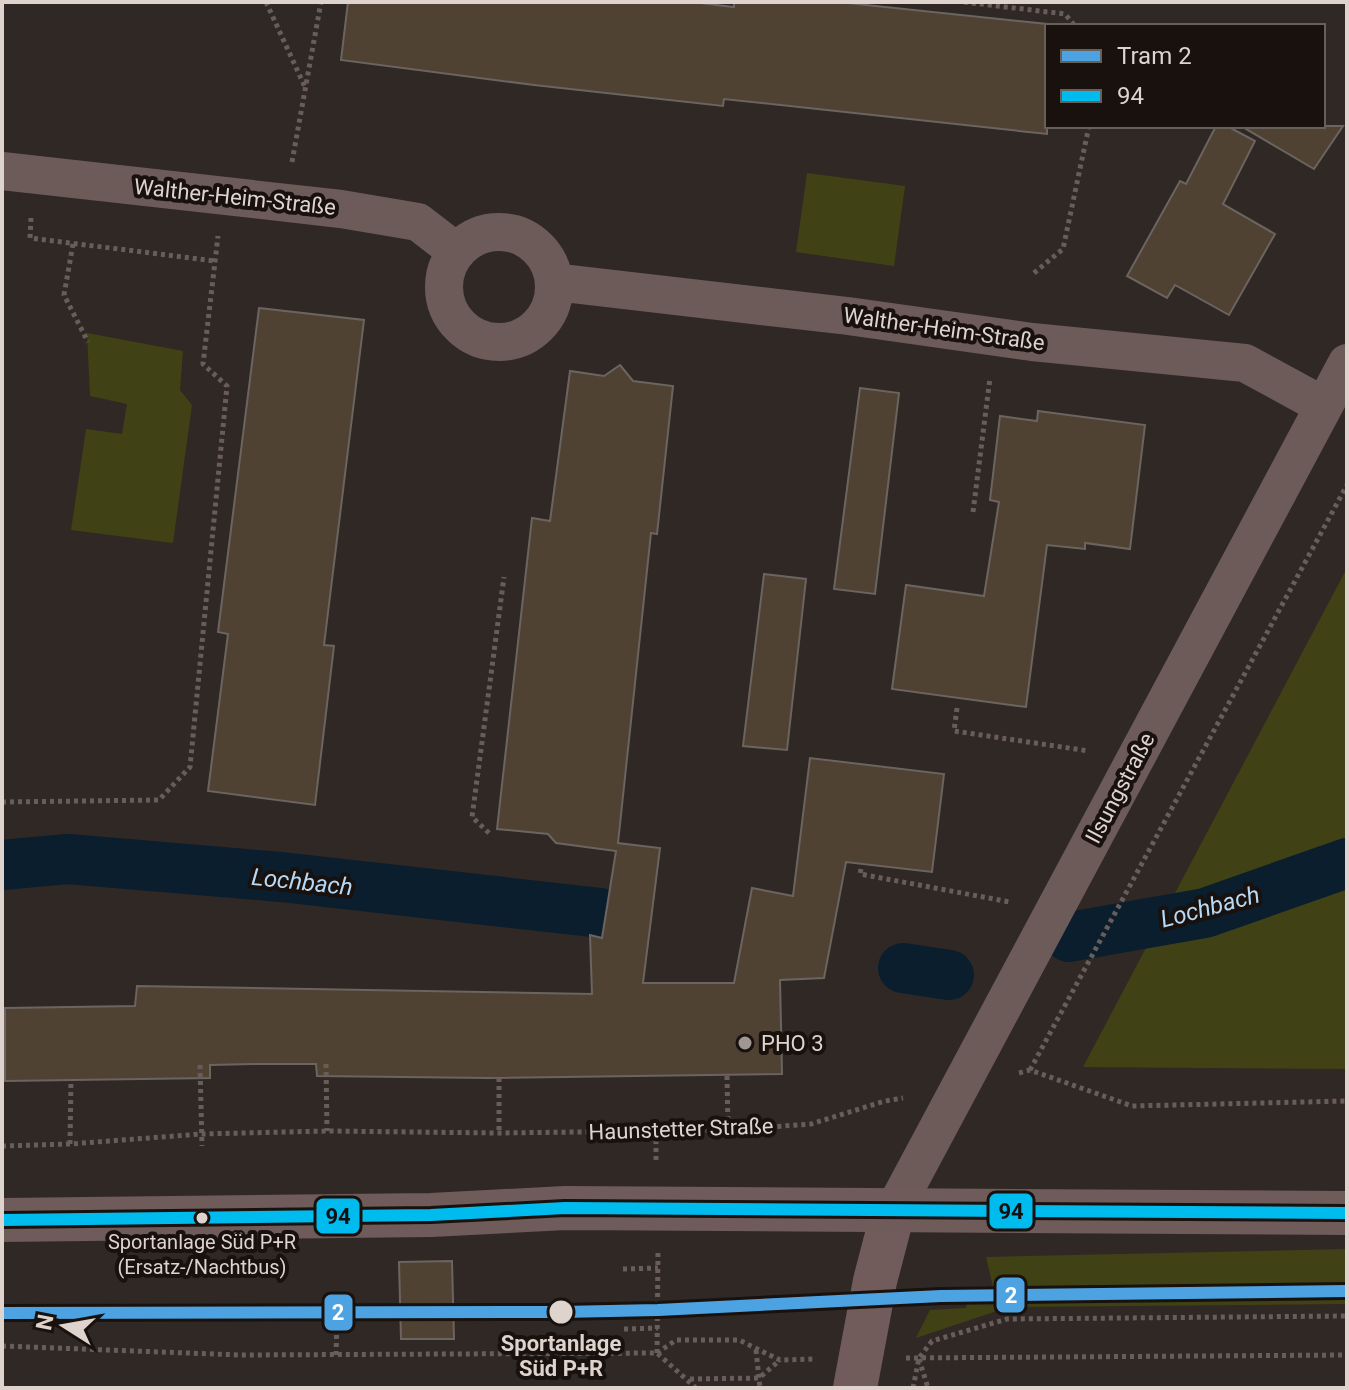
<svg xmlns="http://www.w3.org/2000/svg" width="1349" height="1390" font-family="Roboto,sans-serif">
<rect width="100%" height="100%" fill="#302824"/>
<path fill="#404215" d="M807,173L905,186L894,266L796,252Z
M87,333L183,351L180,390L192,405L173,543L71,530L86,429L122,434L127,404L90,396Z
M1347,568V1069L1083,1067Z
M1347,1249V1304L1009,1307L916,1338L930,1310L966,1308L969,1287H993L986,1257Z"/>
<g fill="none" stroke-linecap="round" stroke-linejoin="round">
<path stroke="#0a1e2d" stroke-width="50" d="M2,865L68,859L281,877L601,913
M1069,937L1205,913L1347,863
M903,968L949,975"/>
</g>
<path fill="#504233" stroke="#6b6460" stroke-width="2" d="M348,2H692L734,7V2H838L1047,24V134L724,99L723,106L534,85L341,60Z
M1216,126H1227L1255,141L1223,204L1275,234L1229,315L1175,285L1167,298L1127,276L1180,181L1186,184Z
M1241,126H1343L1314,169Z
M259,308L364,320L324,645L334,646L315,805L208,791L228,634L218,632Z
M620,365L633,381L673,386L657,534L651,533L618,843L660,848L643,983H734L752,888L793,896L810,758L944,774L932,872L846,862L824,978L780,980L782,1074L488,1078L317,1076L316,1064H253L210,1065V1078L5,1081V1008L135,1006L137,986L592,994L590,935L602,938L616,851L556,843L548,834L497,829L532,518L550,521L570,371L604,376Z
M860,388L899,393L875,594L834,589Z
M1038,411L1145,425L1130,549L1085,543V549L1047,545L1026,707L892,689L906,585L984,596L999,502L990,500L1000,416L1037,421Z
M764,574L806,579L787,750L743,746Z
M452,1261L454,1339H401L399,1262Z"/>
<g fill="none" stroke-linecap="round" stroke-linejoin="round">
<path stroke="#695d5b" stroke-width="5" stroke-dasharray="4 4" stroke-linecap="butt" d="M266,2L305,87
M964,2L1065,14L1075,26
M292,162L321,2
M31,218L30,238L215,261
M73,244L64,295L88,342
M1034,273L1063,249L1089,126
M973,512L990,378
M957,708L954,731L1089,751
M2,802L159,800L190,767L227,386L203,364L218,236
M489,833L472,817L504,577
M861,869L860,874L1010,902
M326,1064L327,1131
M200,1065L202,1146
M1030,1070L1347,485
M1019,1073L1030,1070L1132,1106L1347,1101
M727,1076L728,1130
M499,1078V1133
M656,1132V1163
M70,1144L71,1080
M2,1146L70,1144L201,1134L327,1131L499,1133L728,1130L811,1124L885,1101L903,1098
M623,1269L658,1268
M624,1329L658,1328
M2,1346L240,1355L657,1353L696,1388
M756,1350L760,1388
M657,1353L676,1340H739L780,1360L816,1359
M657,1353L658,1253
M336,1355L337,1318
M906,1358L1347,1355
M919,1359L928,1388
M690,1379L759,1378L780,1360
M913,1388L919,1358L932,1341L1007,1319L1347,1316"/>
<path stroke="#6d5b5a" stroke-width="38" d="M2,171L341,209L418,222L457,252
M444 287a55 55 0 1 1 110 0a55 55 0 1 1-110 0Z
M554,282L848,316L1032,342L1245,363L1324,406
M893,1212L1347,363"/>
<path stroke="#715c5b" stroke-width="44" d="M855,1388L875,1281L893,1212"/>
<path stroke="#6f5b59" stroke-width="44" d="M2,1220L431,1215L565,1208L1347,1213"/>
<g stroke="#18110d" stroke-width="18">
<path id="bus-1" d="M2,1220L431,1215L565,1208L1347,1213"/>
</g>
<use href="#bus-1" stroke="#0be" stroke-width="12"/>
<g stroke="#18110d" stroke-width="18">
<path id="tram-1" d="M2,1313L561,1312L658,1310L941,1296L1347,1291"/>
</g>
<use href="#tram-1" stroke="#4da3e1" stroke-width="12"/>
</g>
<circle fill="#a19792" stroke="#18110d" stroke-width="3" cx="745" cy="1043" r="8"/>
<g fill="#ded3cd" stroke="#18110d" stroke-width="3">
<circle cx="202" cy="1218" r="7"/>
<circle cx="561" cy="1312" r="13"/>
</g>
<g text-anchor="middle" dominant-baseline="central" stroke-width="8" stroke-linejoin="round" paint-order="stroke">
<g font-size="20" fill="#ded3cd" stroke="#18110d">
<text x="202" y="1242">Sportanlage Süd P+R<tspan x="202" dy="25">(Ersatz-/Nachtbus)</tspan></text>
</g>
<g font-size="22" fill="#ded3cd" stroke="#18110d">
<text transform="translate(235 197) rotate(6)">Walther-Heim-Straße</text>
<text transform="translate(944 329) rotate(8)">Walther-Heim-Straße</text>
<text transform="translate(1120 788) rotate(-62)">Ilsungstraße</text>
<text transform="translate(681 1129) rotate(-2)">Haunstetter Straße</text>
</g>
<g font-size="22" fill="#ded3cd" stroke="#18110d" text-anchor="start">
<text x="761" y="1043">PHO 3</text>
</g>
<g font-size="22" font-weight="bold" fill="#ded3cd" stroke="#18110d">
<text x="561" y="1343">Sportanlage<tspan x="561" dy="25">Süd P+R</tspan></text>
</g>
<g font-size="24" font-style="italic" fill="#b6d9f7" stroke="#18110d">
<text transform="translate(302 882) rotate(6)">Lochbach</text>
<text transform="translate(1210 907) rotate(-15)">Lochbach</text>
</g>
</g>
<g stroke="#18110d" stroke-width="3">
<rect x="988" y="1192" width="46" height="38" rx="8" fill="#0be"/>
<rect x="315" y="1197" width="46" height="38" rx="8" fill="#0be"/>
<rect x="995" y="1276" width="31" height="38" rx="8" fill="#4da3e1"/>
<rect x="323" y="1293" width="31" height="39" rx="8" fill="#4da3e1"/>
</g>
<g font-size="22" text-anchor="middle" font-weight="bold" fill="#fff">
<text x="1011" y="1303">2</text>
<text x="338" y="1320">2</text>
</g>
<g font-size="22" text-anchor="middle" font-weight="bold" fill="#111">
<text x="1011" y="1219">94</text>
<text x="338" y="1224">94</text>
</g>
<rect width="1349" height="1390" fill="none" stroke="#ded3cd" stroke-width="8"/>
<rect x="1045" y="24" width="280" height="104" fill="#18110d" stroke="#675f5a" stroke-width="2"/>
<rect x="1061" y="50" width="40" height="12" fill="#4da3e1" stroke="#675f5a" stroke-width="2"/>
<text x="1117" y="64" font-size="24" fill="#ded3cd">Tram 2</text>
<rect x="1061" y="90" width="40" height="12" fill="#00bbee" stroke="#675f5a" stroke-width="2"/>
<text x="1117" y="104" font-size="24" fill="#ded3cd">94</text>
<g transform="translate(64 1326) rotate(281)" stroke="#18110d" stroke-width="6" paint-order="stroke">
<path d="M0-6L14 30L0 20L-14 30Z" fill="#ded3cd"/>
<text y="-12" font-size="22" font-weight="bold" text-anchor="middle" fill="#ded3cd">N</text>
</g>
</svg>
